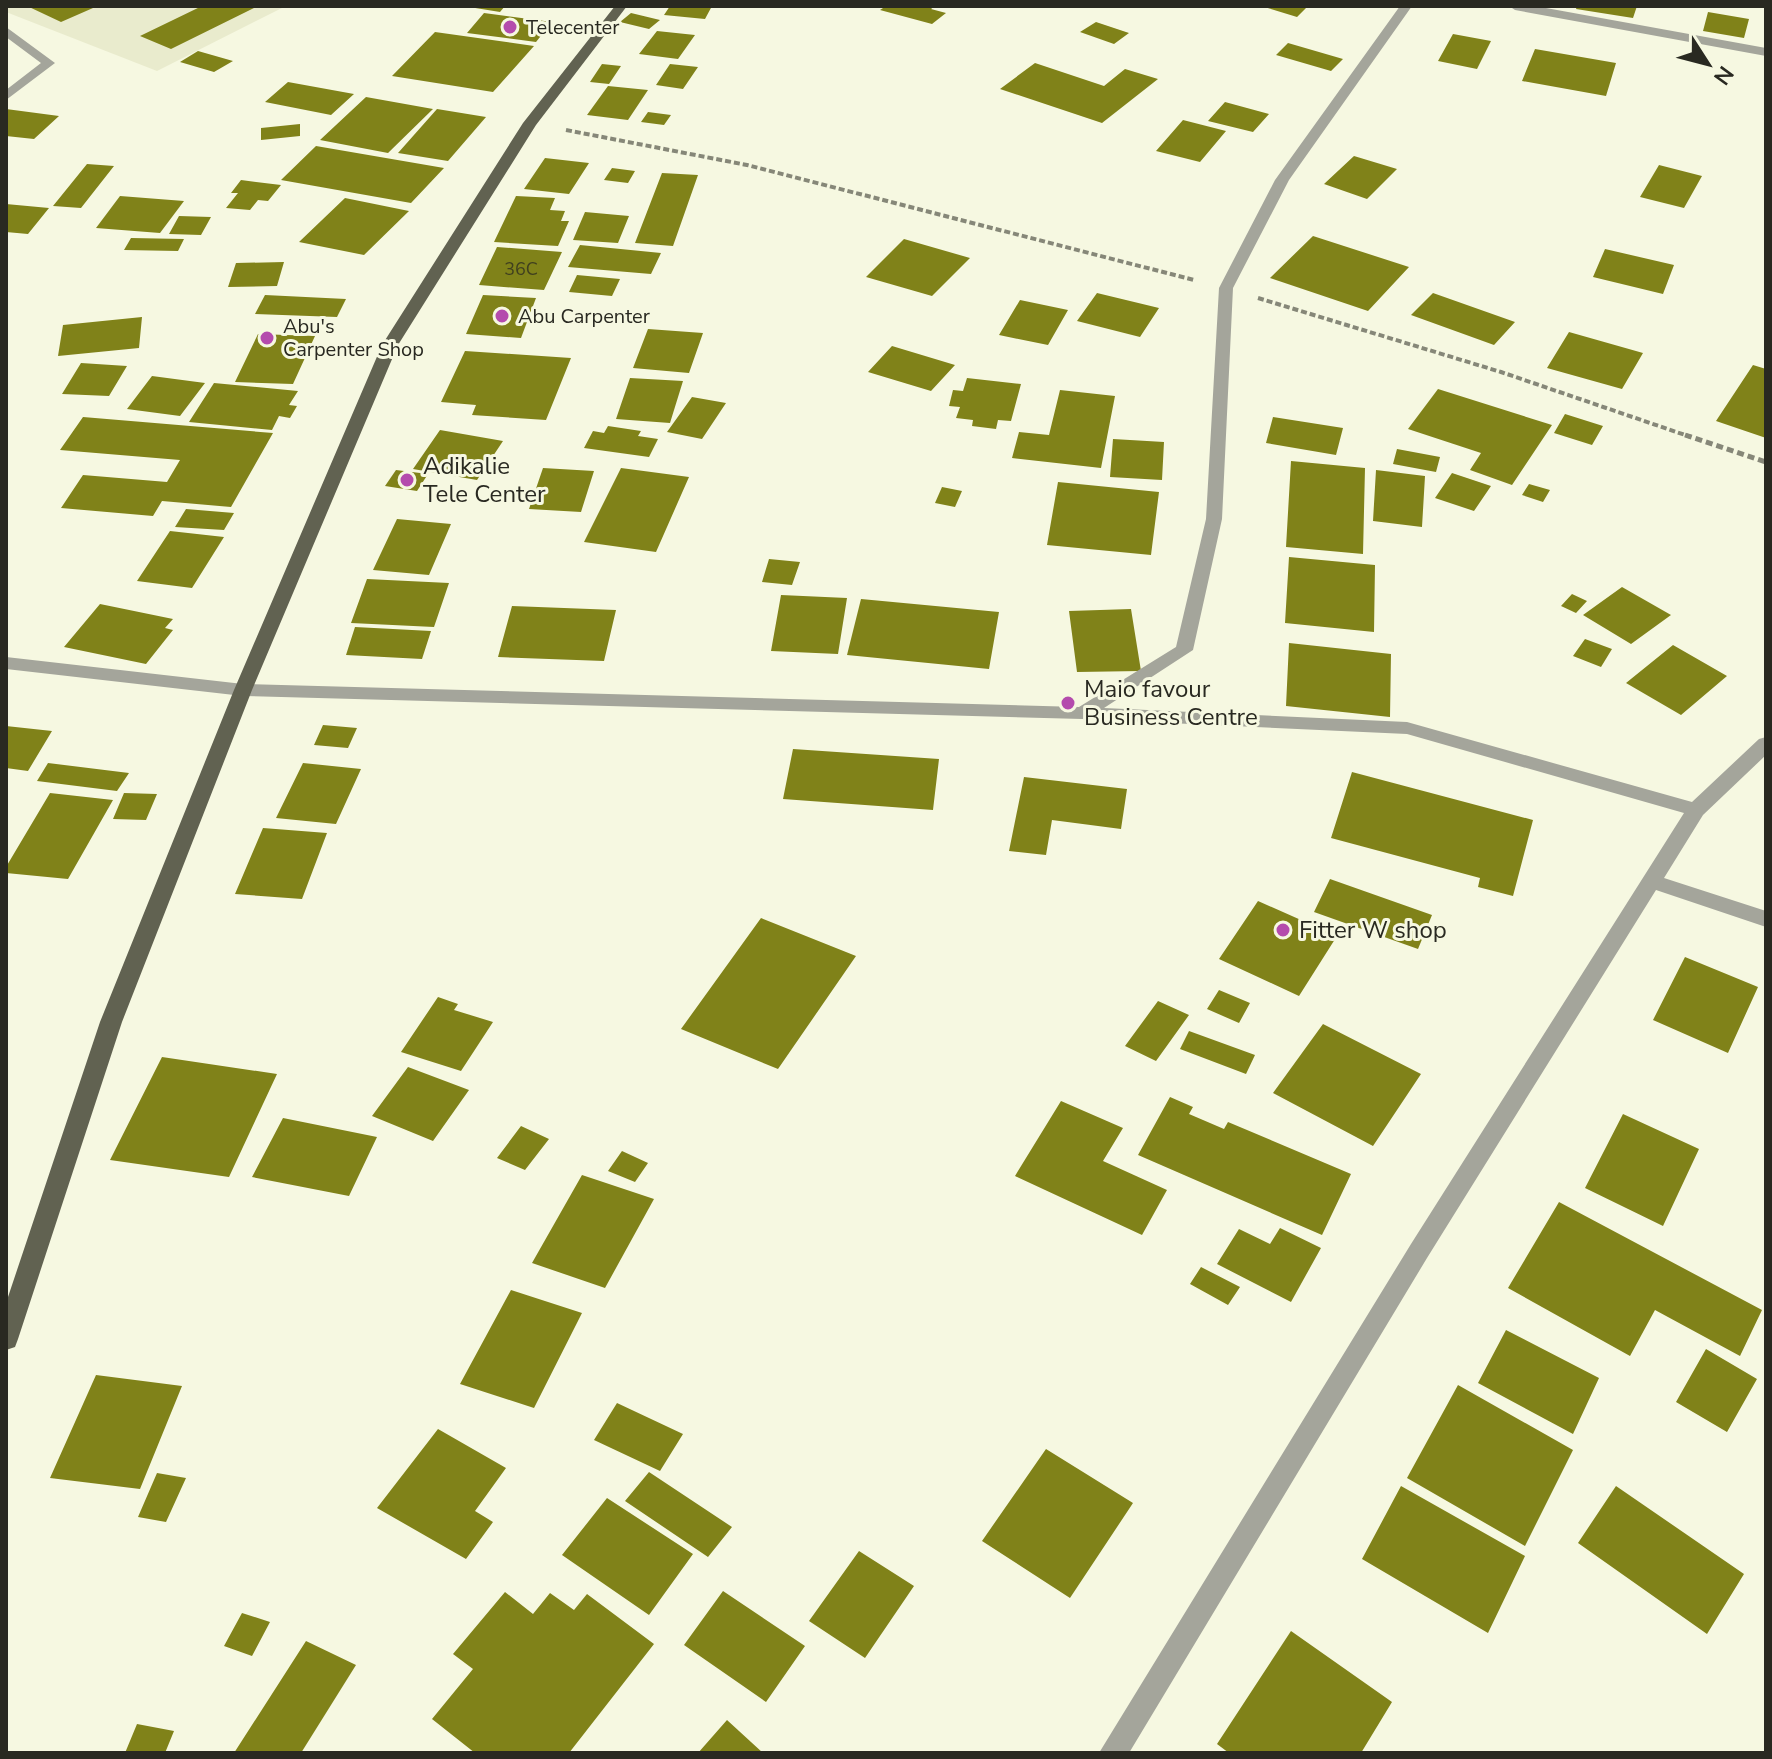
<svg xmlns="http://www.w3.org/2000/svg" width="1772" height="1759" font-family="'Nunito Sans',sans-serif">
<rect width="100%" height="100%" fill="#f6f8e1"/>
<path fill="#e9ebcd" d="M6,6H286L157,71L6,12Z"/>
<path fill="#808219" d="M27,6H90L93,8L61,22Z
M202,6H258L171,49L140,36Z
M463,6H505L500,12Z
M670,6H712L705,19L664,15Z
M886,6H935L931,9L946,13L932,24L880,10Z
M1261,6H1308L1297,17Z
M1577,6H1637L1633,18L1576,9Z
M1708,12L1749,19L1744,38L1703,31Z
M484,13L552,22L536,42L467,33Z
M631,13L660,20L649,29L620,22Z
M1096,22L1129,33L1114,44L1080,32Z
M657,31L695,35L678,59L639,54Z
M435,32L534,46L493,92L392,76Z
M1453,34L1491,41L1477,69L1438,61Z
M1288,43L1343,59L1331,71L1276,55Z
M1535,49L1616,63L1606,96L1522,81Z
M198,51L233,61L214,72L180,62Z
M1035,63L1104,86L1125,69L1158,79L1102,123L1000,89Z
M602,64L621,66L609,84L590,82Z
M670,64L698,67L683,89L656,85Z
M288,82L354,94L331,115L265,102Z
M608,86L648,90L628,120L587,115Z
M366,97L433,109L388,153L320,140Z
M1225,102L1269,114L1253,132L1208,121Z
M6,109L59,116L34,139L6,136Z
M437,109L486,117L448,161L398,153Z
M648,112L671,115L664,125L641,122Z
M1183,120L1226,131L1200,162L1156,151Z
M300,124V136L261,140V128Z
M316,146L444,168L411,203L281,180Z
M1354,156L1397,169L1367,199L1324,184Z
M545,158L589,163L569,194L524,189Z
M87,164L114,166L81,208L53,206Z
M1659,165L1702,176L1684,208L1640,197Z
M612,168L635,171L628,183L604,180Z
M662,173L698,175L673,246L635,243Z
M241,180L281,185L268,201L258,200L250,210L226,208L238,193H231Z
M120,196L184,201L160,233L96,228Z
M516,196L555,198L550,210L565,211L561,221H569L558,246L494,242Z
M345,198L409,211L364,255L299,242Z
M6,204L49,208L28,234L6,232Z
M585,212L629,216L618,243L573,240Z
M179,216L211,217L201,235L169,234Z
M1313,236L1409,267L1368,311L1270,278Z
M131,238L184,239L178,251L124,250Z
M904,239L970,258L932,296L866,277Z
M580,245L661,253L651,274L568,267Z
M497,247L562,252L544,290L479,285Z
M1605,249L1674,265L1663,294L1593,277Z
M284,262L277,286L228,287L236,263Z
M577,275L620,279L612,296L569,292Z
M1097,293L1159,308L1140,337L1077,321Z
M1433,293L1515,322L1494,345L1411,315Z
M265,295L346,299L337,317L255,314Z
M483,295L536,298L521,338L466,334Z
M1020,300L1068,310L1048,345L999,335Z
M142,317L139,348L58,356L63,325Z
M648,329L703,333L689,373L633,368Z
M1569,332L1643,353L1622,389L1547,368Z
M258,334L315,336L293,384L235,382Z
M892,346L955,365L931,391L868,372Z
M465,351L571,358L546,420L472,415L476,405L441,402Z
M81,363L127,366L109,396L62,394Z
M1753,365L1766,369V438L1716,421Z
M152,376L205,383L180,416L127,409Z
M630,378L683,381L670,423L616,419Z
M967,378L1021,384L1011,421L998,420L996,429L972,426L973,420L956,418L960,407L949,406L953,390L963,391Z
M214,383L298,391L289,405L297,406L290,418L279,416L272,430L189,422Z
M1438,389L1552,425L1512,485L1470,470L1481,453L1408,429Z
M1060,390L1115,396L1101,468L1012,458L1019,432L1049,435Z
M692,397L726,403L702,439L667,432Z
M1565,414L1603,426L1592,445L1554,433Z
M83,417L273,433L231,507L162,501L153,516L61,508L83,475L167,482L180,460L60,450Z
M1273,417L1343,428L1336,455L1266,443Z
M608,426L641,431L638,436L658,439L649,457L584,448L593,431L604,433Z
M440,430L503,441L477,480L413,469Z
M1113,439L1164,442L1162,480L1110,477Z
M1397,449L1440,457L1436,472L1393,464Z
M1291,461L1365,468L1363,554L1286,547Z
M543,468L594,471L581,512L529,509Z
M621,468L689,477L656,552L584,542Z
M396,470L428,474L417,491L385,486Z
M1376,470L1425,476L1422,527L1373,521Z
M1452,473L1491,486L1474,511L1435,498Z
M1058,482L1159,492L1151,555L1047,545Z
M1529,484L1550,490L1543,502L1522,495Z
M942,487L962,491L955,507L935,503Z
M186,509L234,513L224,530L175,527Z
M397,519L451,524L429,575L373,570Z
M170,531L224,537L192,588L137,581Z
M1289,557L1375,565L1374,632L1285,623Z
M769,559L800,562L792,585L762,582Z
M367,579L449,583L434,627L351,623Z
M1622,587L1671,615L1631,644L1583,615Z
M1572,594L1587,601L1576,613L1561,606Z
M781,595L847,598L838,654L771,651Z
M861,599L999,612L989,669L847,655Z
M100,604L173,619L165,628L173,630L146,664L64,647Z
M512,606L616,610L604,661L498,657Z
M1131,609L1141,671L1077,672L1069,611Z
M355,627L431,631L422,659L346,655Z
M1585,639L1612,649L1601,667L1573,656Z
M1289,643L1391,654L1390,717L1286,706Z
M1673,645L1727,676L1681,715L1626,683Z
M323,725L357,728L348,748L314,745Z
M6,726L52,731L28,771L6,768Z
M793,749L939,759L933,810L783,799Z
M48,763L129,773L117,791L37,781Z
M303,763L361,769L336,824L276,818Z
M1352,772L1533,820L1513,896L1478,887L1480,878L1331,838Z
M1024,777L1127,789L1121,829L1052,820L1046,855L1009,851Z
M50,793L113,800L68,879L6,873V867Z
M124,793L157,794L146,820L113,819Z
M263,828L327,833L302,899L235,894Z
M1330,879L1432,915L1418,949L1314,912Z
M1258,901L1337,936L1299,996L1219,959Z
M761,918L856,956L778,1069L681,1029Z
M1685,957L1758,987L1728,1053L1653,1020Z
M1219,990L1250,1003L1239,1023L1207,1009Z
M438,997L458,1004L454,1010L493,1022L461,1071L401,1052Z
M1158,1001L1189,1015L1156,1061L1125,1046Z
M1323,1024L1421,1074L1373,1146L1273,1093Z
M1189,1031L1255,1055L1246,1074L1180,1049Z
M162,1057L277,1074L229,1177L110,1160Z
M408,1067L469,1090L433,1141L372,1116Z
M1170,1097L1193,1107L1189,1114L1224,1129L1228,1122L1351,1174L1322,1235L1138,1155Z
M1061,1101L1123,1128L1103,1161L1167,1190L1142,1235L1015,1176Z
M1623,1114L1699,1149L1663,1226L1585,1188Z
M283,1118L377,1137L349,1196L252,1177Z
M521,1126L549,1139L525,1170L497,1158Z
M622,1151L648,1163L635,1182L608,1171Z
M582,1175L654,1199L605,1288L532,1263Z
M1559,1202L1762,1310L1740,1356L1655,1310L1630,1356L1508,1288Z
M1280,1228L1321,1248L1291,1302L1217,1264L1239,1229L1270,1244Z
M1201,1267L1240,1287L1228,1305L1190,1284Z
M511,1290L582,1313L534,1408L460,1384Z
M1506,1330L1599,1378L1573,1434L1478,1383Z
M1706,1349L1757,1379L1727,1432L1676,1402Z
M96,1375L182,1386L140,1489L50,1478Z
M1458,1385L1573,1450L1525,1546L1407,1478Z
M617,1403L683,1434L660,1471L594,1440Z
M438,1429L506,1468L475,1511L493,1522L466,1559L377,1508Z
M1046,1449L1133,1503L1070,1598L982,1541Z
M649,1472L732,1527L708,1557L625,1501Z
M157,1473L186,1478L166,1522L138,1517Z
M1401,1486L1525,1556L1488,1633L1362,1559Z
M1616,1486L1744,1574L1707,1634L1578,1543Z
M607,1498L693,1554L649,1615L562,1555Z
M859,1551L914,1586L865,1658L809,1621Z
M723,1591L805,1646L766,1702L684,1645Z
M505,1592L533,1614L550,1593L574,1610L587,1594L654,1644L569,1753H475L432,1719L473,1669L453,1654Z
M242,1613L270,1622L252,1656L224,1646Z
M1291,1631L1392,1702L1361,1753H1229L1217,1744Z
M306,1641L356,1665L301,1753H234Z
M727,1720L763,1753H698Z
M137,1724L174,1731L165,1753H125Z"/>
<g fill="none" stroke-linecap="round" stroke-linejoin="round">
<path stroke="#868778" stroke-width="4" stroke-dasharray="6 3" stroke-linecap="butt" d="M566,130L747,165L1194,280
M1258,298L1501,372L1691,437"/>
<path stroke="#868778" stroke-width="5" stroke-dasharray="7 4" stroke-linecap="butt" d="M1685,435L1766,462"/>
<path fill="#a4a59b" fill-rule="evenodd" d="M1400,6H1412L1289,180L1233,288L1222,519L1193,650L1104,708L1407,722L1692,802L1759,739L1766,737V755L1703,815L1664,878L1766,911V927L1656,890L1427,1258L1129,1753H1099L1411,1244L1684,813L1407,734L1082,719L243,696L6,669V657L243,684L1079,707L1176,647L1206,519L1219,288L1275,180Z
M1509,6H1535L1766,48V56L1515,10Z
M6,27L55,63L6,100V90L41,63L6,37Z"/>
<path fill="#616251" fill-rule="evenodd" d="M615,6H627L536,125L398,345L252,690L122,1022L18,1339L15,1347L6,1350V1303L100,1022L234,690L382,345L523,123Z"/>
</g>
<g fill="#b44bad" stroke="#f6f8e1" stroke-width="3">
<circle cx="510" cy="27" r="8"/>
<circle cx="502" cy="316" r="8"/>
<circle cx="267" cy="338" r="8"/>
<circle cx="407" cy="480" r="8"/>
<circle cx="1068" cy="703" r="8"/>
<circle cx="1283" cy="930" r="8"/>
</g>
<g text-anchor="middle" dominant-baseline="central" stroke-width="6" stroke-linejoin="round" paint-order="stroke">
<g font-size="18" fill="#3f3f1f">
<text x="521" y="269">36C</text>
</g>
<g font-size="20" fill="#292921" stroke="#f6f8e1" text-anchor="start">
<text x="526" y="27">Telecenter</text>
<text x="518" y="316">Abu Carpenter</text>
<text x="283" y="326">Abu's<tspan x="283" dy="23">Carpenter Shop</tspan></text>
</g>
<g font-size="24" fill="#292921" stroke="#f6f8e1" text-anchor="start">
<text x="423" y="466">Adikalie<tspan x="423" dy="28">Tele Center</tspan></text>
<text x="1084" y="689">Maio favour<tspan x="1084" dy="28">Business Centre</tspan></text>
<text x="1299" y="930">Fitter W shop</text>
</g>
</g>
<rect width="1772" height="1759" fill="none" stroke="#292921" stroke-width="16"/>
<g transform="translate(1708 64) rotate(126)" stroke="#f6f8e1" stroke-width="6" paint-order="stroke">
<path d="M0-6L14 30L0 20L-14 30Z" fill="#292921"/>
<text y="-12" font-size="22" font-weight="bold" text-anchor="middle" fill="#292921">N</text>
</g>
</svg>
